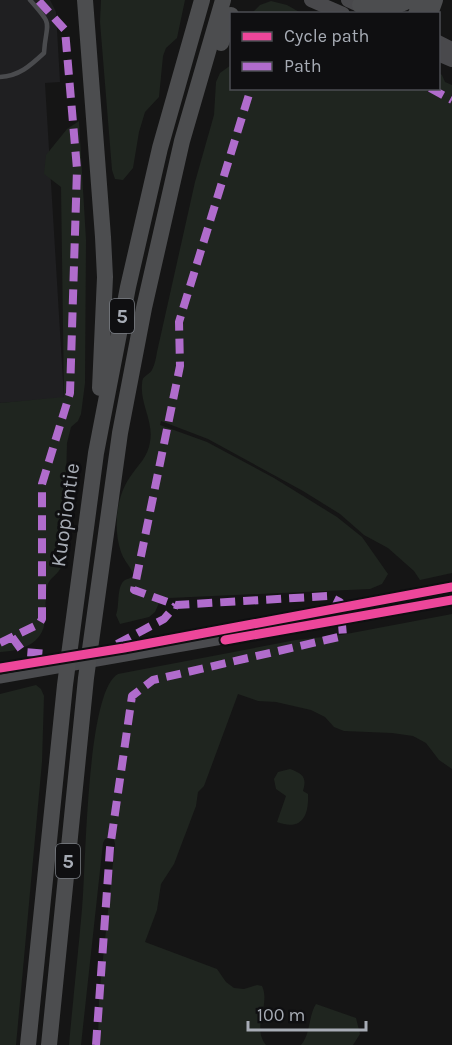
<svg xmlns="http://www.w3.org/2000/svg" width="452" height="1045" font-family="Karla,sans-serif">
<rect width="100%" height="100%" fill="#151515"/>
<path fill="#1f1f21" d="M0,0H50L56,12L60,82L45,83L64,398L0,403Z"/>
<path fill="#1f251f" d="M101,0H185L177,38L166,48L163,56L159,97L145,112L139,132L133,168L123,180L115,179L112,170L100,22Z
M271,1L287,5L301,13H252L260,5Z
M231,65V88H438L439,73L442,75L445,82L452,85V573L420,580L414,571L388,548L364,535L340,514L303,491L208,439L161,421L160,425L207,442L274,478L337,517L362,537L388,574L382,584L370,589L169,598L159,603L155,612L149,617L120,624L116,615C120,606 116,586 125,580C127,579 131,578 134,576C131,567 124,561 121,552C113,529 116,497 130,477C138,465 148,457 150,442C154,422 140,404 142,384C142,375 148,376 152,370C155,364 156,358 157,352L195,182L214,115L216,82L220,73Z
M79,121L86,240L85,383L81,414L78,421L71,427L67,443L64,554C63,560 62,568 58,572C53,578 49,579 47,587C45,598 46,609 45,620C43,644 21,651 0,652V403L64,397L61,187L44,174L46,155L67,129Z
M452,614V769L439,760L426,743L413,736L392,733L344,731L334,727L325,717L311,710L276,702L258,701L238,694L204,786L198,792L196,806L174,864L161,884L157,910L145,942L217,969L226,982L234,988L244,989L257,985L262,986C271,1005 251,1027 266,1045H98L99,997L115,844L114,840L109,838L105,839L103,843L81,1045H69C73,1000 78,954 82,909C86,870 86,691 118,674L296,640L341,635Z
M36,685L41,689L44,696L42,762L16,1045H0V694Z
M290,769C303,774 307,777 303,791L308,794C309,817 301,831 277,822L286,796L276,789L274,779L278,772Z
M316,1004L356,1018L360,1034L353,1045H301C311,1033 308,1017 316,1004Z"/>
<g fill="none" stroke-linecap="round" stroke-linejoin="round">
<path stroke="#4a4b4e" stroke-width="4.5" d="M0,77C19,76 30,66 44,53C46,20 55,28 30,0"/>
<path stroke="#4a4b4e" stroke-width="9" d="M0,679L452,600"/>
<path stroke="#49494c" stroke-width="14" d="M311,0L343,14
M348,0L368,9
M438,42L452,49
M438,54L452,60"/>
<path stroke="#4c4d4f" stroke-width="16" d="M85,0L103,237L105,277L100,388
M360,5C378,8 393,10 409,0
M416,14L422,0
M430,14L435,0
M221,43L231,15
M28,1045L65,685L96,453L128,287L160,148L202,0
M49,1045L86,678L120,433L144,308L182,141L223,0"/>
<path stroke="#b06ccc" stroke-width="8" stroke-dasharray="15 8" stroke-linecap="butt" d="M430,88L452,100
M12,637L23,652L49,654
M0,643L39,624L42,619V484L70,393L77,169L65,30L38,0
M117,644L164,619L176,605
M96,1045L110,848L132,696L153,680L343,636L340,602L328,596L176,605L134,590L180,366L179,322L251,88"/>
<g stroke="#0f0f11" stroke-width="13">
<path id="cycleway" d="M225,640L452,600
M0,668L124,648L452,587"/>
</g>
<use href="#cycleway" stroke="#ed469a" stroke-width="9"/>
</g>
<g text-anchor="middle" dominant-baseline="central" stroke-width="6" stroke-linejoin="round" paint-order="stroke">
<g fill="#0f0f11" stroke="#797d84" stroke-width="1.5">
<rect x="110" y="299" width="24" height="34" rx="4.5"/>
<rect x="56" y="844" width="24" height="34" rx="4.5"/>
</g>
<g font-size="20" font-weight="bold" fill="#a7acb5">
<text x="122" y="316">5</text>
<text x="68" y="861">5</text>
</g>
<g font-size="21" fill="#a7acb5" stroke="#0f0f11">
<text transform="translate(65 515) rotate(-82)">Kuopiontie</text>
</g>
</g>
<rect x="230" y="12" width="210" height="78" fill="#0f0f11" stroke="#4c4e53" stroke-width="1.5"/>
<rect x="242" y="32" width="30" height="9" fill="#ed469a" stroke="#4c4e53" stroke-width="1.5"/>
<text x="284" y="42" font-size="18" fill="#a7acb5">Cycle path</text>
<rect x="242" y="62" width="30" height="9" fill="#b06ccc" stroke="#4c4e53" stroke-width="1.5"/>
<text x="284" y="72" font-size="18" fill="#a7acb5">Path</text>
<path d="M248 1021v9h118v-9" fill="none" stroke="#a7acb5" stroke-width="3"/>
<text x="257" y="1021" font-size="18" fill="#a7acb5" stroke="#0f0f11" stroke-width="4.5" paint-order="stroke">100 m</text>
</svg>
